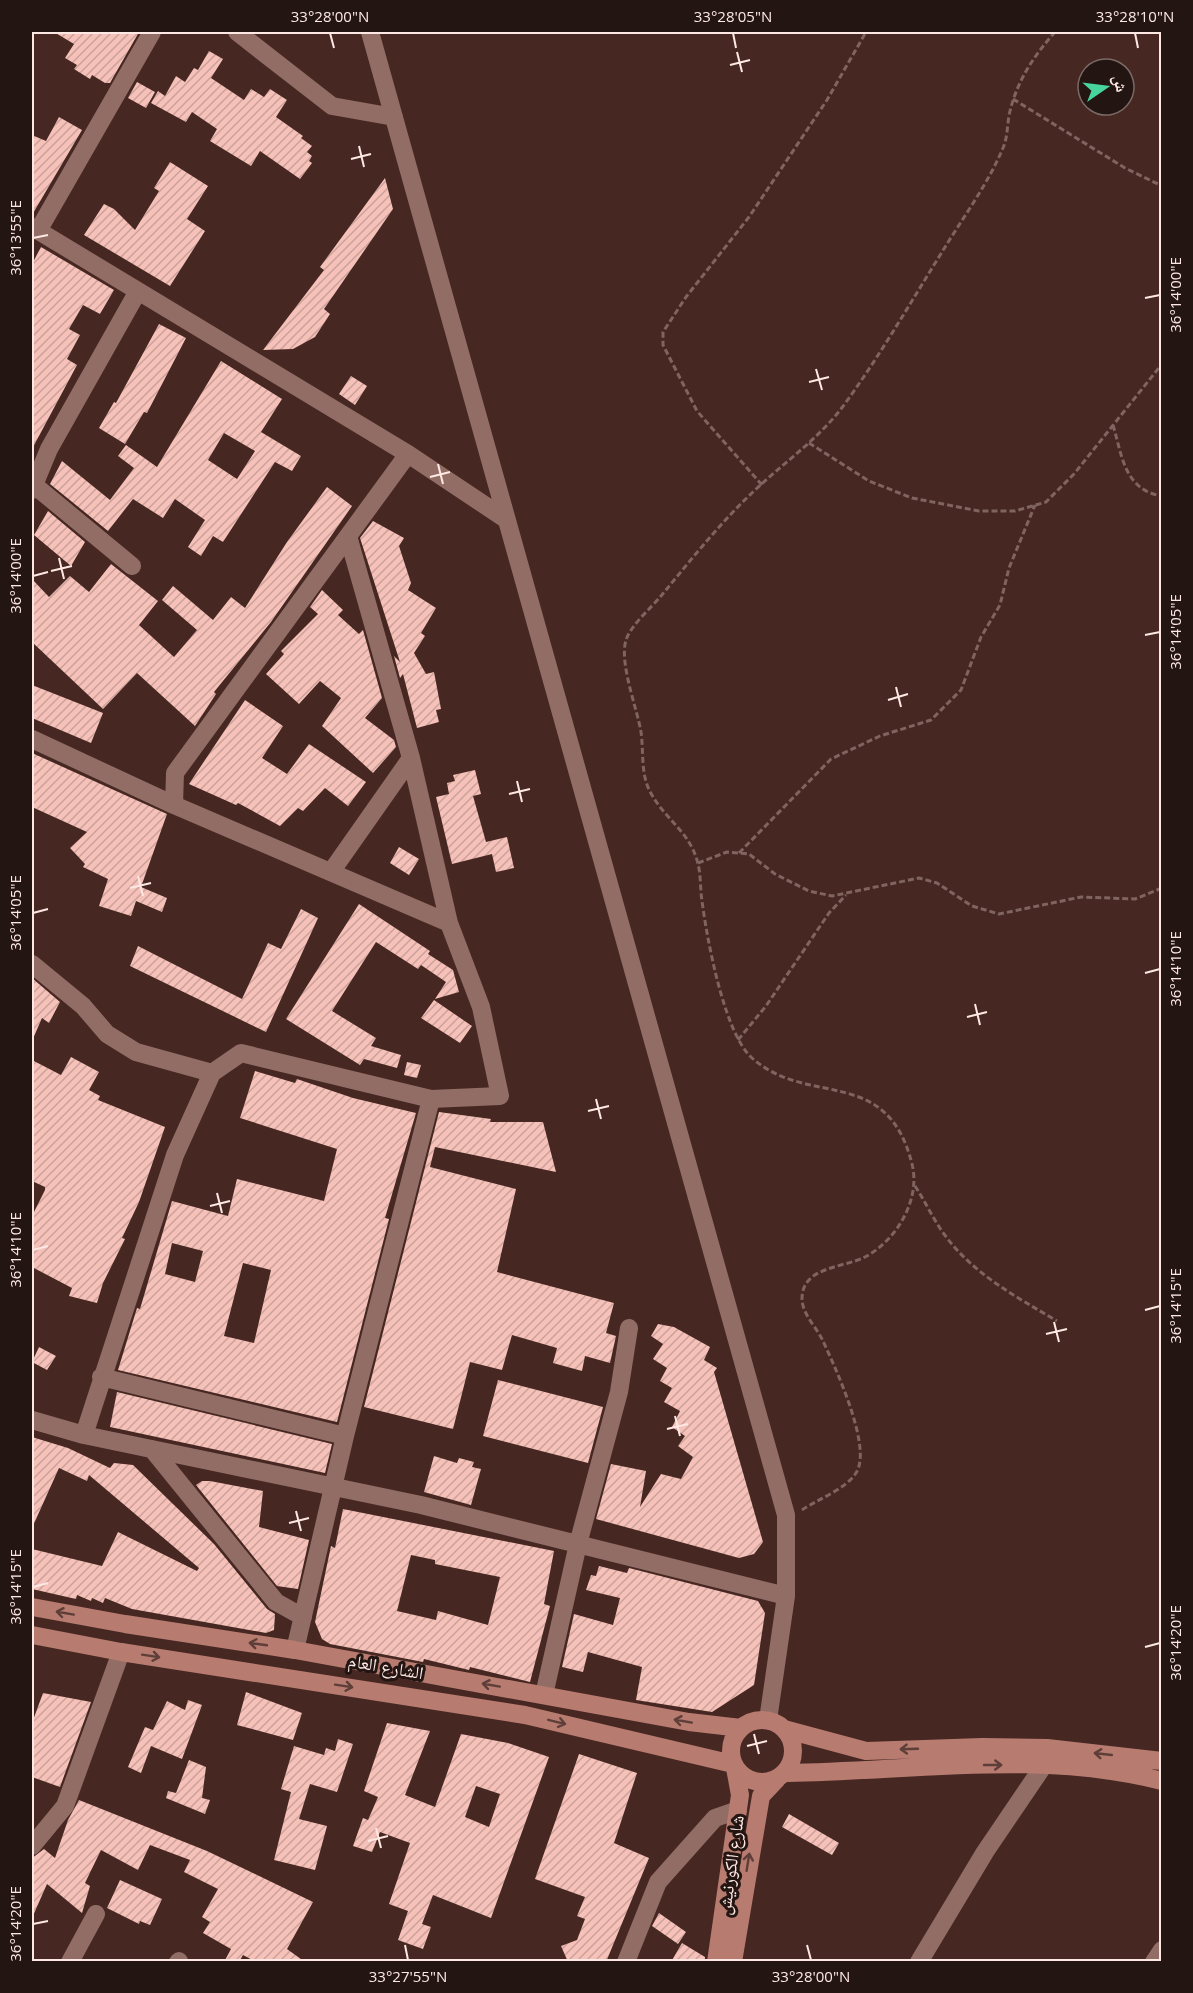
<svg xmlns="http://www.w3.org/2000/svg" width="1193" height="1993" font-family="'Open Sans','Noto Naskh Arabic',sans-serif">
<defs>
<pattern id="building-hatch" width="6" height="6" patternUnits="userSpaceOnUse" patternTransform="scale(1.5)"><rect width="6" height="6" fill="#f5c1b8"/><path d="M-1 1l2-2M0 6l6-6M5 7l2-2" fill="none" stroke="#cba29b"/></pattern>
</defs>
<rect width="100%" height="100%" fill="#462722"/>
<path fill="url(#building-hatch)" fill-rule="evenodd" d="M54,32H139L110,83H105L92,75L90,79L74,69L77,65L65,58L74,44Z
M209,51L223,59L211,78L244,100L251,89L264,97L270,89L287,100L276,117L303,136L301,138L312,146L307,152L312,156L309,161L312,163L300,179L260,151L251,166L210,141L217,129L192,112L186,122L151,103L158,91L165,96L176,76L185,82L194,68L198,70Z
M137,82L155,92L146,108L128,98Z
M59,117L82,130L32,215V135L46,141Z
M170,162L208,186L187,219L205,231L170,286L84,235L104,204L114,209L135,230L159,191L154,188Z
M385,178L393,209L324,309L330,314L315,337L293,349L263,350L324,270L320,267Z
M41,247L114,290L100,314L83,305L69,329L80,335L67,359L77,365L32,449V264Z
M159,324L186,338L147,413L144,412L125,444L99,428L114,402L116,403Z
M221,361L282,399L261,432L301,456L292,471L275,462L223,542L213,536L201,556L188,547L205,520L175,499L163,518L133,499L108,531L50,484L62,461L110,500L134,468L118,456L126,445L157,467ZM224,433L255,451L237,479L208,460Z
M351,376L367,386L355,405L339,394Z
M327,487L352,506L271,622L214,692L216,694L195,726L137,673L103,709L32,642V579L49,597L70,576L89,592L111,564L158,601L139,625L174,657L197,630L162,600L173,586L213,620L231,597L245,608L287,542Z
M48,511L85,542L71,566L34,535Z
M373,521L404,538L399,546L411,583L408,590L436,608L421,633L425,636L414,653L426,674L434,672L441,709L436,710L439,722L417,728L403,674L400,678L394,656L400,662L360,538Z
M322,590L343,610L338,615L359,634L363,630L382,698L365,718L394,740L396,747L373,773L322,726L341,698L320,681L299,704L266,674L284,654L281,651L318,614L310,607Z
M32,685L103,713L91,743L32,718Z
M245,700L283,726L262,758L287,774L309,744L366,782L348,806L325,788L303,811L298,808L280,826L238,803L236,805L189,784Z
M32,753L167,814L141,887L167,898L162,912L136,901L131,916L99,906L108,879L83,867L85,864L70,848L87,832L32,807Z
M475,770L481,794L473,796L486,842L507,837L514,868L496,872L492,854L452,864L436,797L449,794L447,783L455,781L453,775Z
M399,847L419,859L409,875L390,863Z
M359,904L430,951L428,954L453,970L459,992L435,999L446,982L421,965L418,969L376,942L332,1011L376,1038L371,1046L401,1055L397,1068L364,1059L360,1065L286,1019Z
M301,909L318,918L266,1032L130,966L138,946L242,999L268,943L281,949Z
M32,978L60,1002L49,1023L42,1018L32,1041Z
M434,1000L472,1026L460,1043L421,1018Z
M71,1057L99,1072L89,1090L100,1096L98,1100L165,1127L139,1202L122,1238L125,1239L103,1283L97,1303L69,1296L72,1288L32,1267V1216L45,1190V1187L32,1181V1060L61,1075Z
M407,1062L421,1065L417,1078L404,1075Z
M255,1071L295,1083L297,1079L353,1098L416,1113L385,1218L389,1219L337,1422L118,1370L137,1308L140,1309L172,1201L228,1216L237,1179L324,1201L337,1149L240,1118ZM172,1243L203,1251L195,1282L165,1274ZM243,1263L271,1270L254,1343L224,1336Z
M439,1112L491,1119L490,1122H543L556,1172L435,1147L430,1167L516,1189L497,1272L614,1303L606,1333L616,1336L610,1363L585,1356L582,1371L553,1363L557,1348L512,1335L502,1370L470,1362L453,1429L364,1407Z
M658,1324L674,1327L710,1347L704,1360L717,1368L714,1372L763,1542L754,1554L739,1558L596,1519L611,1464L646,1471L640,1507L661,1474L681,1479L693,1457L678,1446L685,1436L672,1427L680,1411L664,1402L672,1388L660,1381L667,1368L653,1359L663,1344L651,1336Z
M39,1347L56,1356L47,1370L32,1362Z
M498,1380L603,1407L588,1463L483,1436Z
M117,1392L332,1444L325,1473L110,1427Z
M32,1437L68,1448L110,1468L114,1463L133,1465L214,1544L267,1609L275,1614L274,1630L266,1633L132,1609L105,1598L103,1603L92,1598L91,1601L77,1595L76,1599L32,1589V1549L102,1566L118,1532L197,1571L199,1568L89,1475L87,1481L59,1468L32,1528Z
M434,1456L457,1463L459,1458L474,1462L472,1467L481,1469L471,1505L424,1492Z
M210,1481L263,1491L259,1527L309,1540L298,1589L277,1586L196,1485L202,1481Z
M343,1509L554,1551L544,1604L550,1606L530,1682L470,1667L469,1670L424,1659L423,1662L330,1644L322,1639L315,1622L331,1546L335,1548ZM411,1555L435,1560V1564L500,1577L488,1625L438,1611L436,1620L397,1611Z
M599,1566L627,1573L629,1568L758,1601L765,1613L754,1685L712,1712L636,1700L642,1667L588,1652L583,1672L562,1667L574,1614L613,1625L620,1598L586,1590L591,1575L596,1576Z
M246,1692L302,1713L293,1740L237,1725Z
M43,1693L91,1702L60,1787L32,1777V1723Z
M188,1700L202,1705L182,1759L151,1746L141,1773L128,1767L145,1727L153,1730L167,1701L185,1710Z
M387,1723L430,1731L405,1795L435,1807L461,1734L508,1743L549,1757L491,1918L433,1895L422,1924L431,1927L423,1949L398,1940L408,1911L389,1904L410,1843L380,1832L372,1852L353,1846L363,1818L368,1820L378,1797L364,1791ZM476,1786L500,1794L489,1827L465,1817Z
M338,1739L353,1744L337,1792L310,1784L299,1819L327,1826L315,1870L274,1860L291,1792L281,1789L294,1746L324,1755L326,1748L335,1751Z
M579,1754L637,1773L614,1843L649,1858L606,1962H568L561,1946L577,1940L585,1919L577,1916L585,1897L535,1879Z
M189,1760L206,1767L202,1798L210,1800L205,1814L166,1798L168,1791L176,1793Z
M79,1800L207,1851L313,1902L287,1949L305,1962H256L243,1955L239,1962H224L231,1949L203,1933L210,1922L202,1917L218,1889L184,1872L190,1860L150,1845L138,1870L101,1850L85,1883L90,1886L82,1913L47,1884L32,1918V1858L44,1849L55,1858L68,1820Z
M789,1814L839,1843L832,1855L782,1827Z
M120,1880L162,1899L150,1925L140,1921L139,1924L107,1908Z
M659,1913L686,1932L678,1944L652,1926Z
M682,1943L705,1957V1962H671Z"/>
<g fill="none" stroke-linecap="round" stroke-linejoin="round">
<path stroke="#80645f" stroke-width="3" stroke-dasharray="6 3" stroke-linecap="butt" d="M1013,99L1125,168L1162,186
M1113,425C1122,455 1124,490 1162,496
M809,443L869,481L912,498L979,511H1015L1046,502L1074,474L1162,364
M762,485L697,411L663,345V332L686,297L749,217L827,100L866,32
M739,853L831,759L880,736L931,720L961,690L981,637L1000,605L1009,568L1035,505
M698,863L727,852L749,854L775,874L809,891L832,896L919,878L937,883L972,906L999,914L1081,897L1135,899L1162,888
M738,1040L766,1006L829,913L846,895
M915,1186C925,1201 933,1219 944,1234C973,1274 1015,1296 1057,1321
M802,1510C818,1499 846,1489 856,1473C873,1448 835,1367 823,1341C817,1328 803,1315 802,1300C801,1266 844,1268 865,1257C897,1240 921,1199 912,1164C887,1064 808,1108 752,1058C724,1033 707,939 702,901C700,889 701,875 698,864C691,833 666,820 652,795C640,776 644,753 641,732C637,708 619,663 626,640C631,625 651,608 661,596C690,561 720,523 753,492C782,464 816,441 841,409C878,359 909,305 942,252C962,219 988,184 1003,148C1008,137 1007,123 1010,111C1018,79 1034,56 1055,32"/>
<path stroke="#926d66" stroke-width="18" d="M237,32L332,106L394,117
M370,32L786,1515V1596L768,1720
M32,227L408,454L507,520
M38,231L152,32
M34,485L132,566
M32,490L49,449L138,291
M348,536L411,758L449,923
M32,739L174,805
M331,872L411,758
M32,964L83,1006L107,1034L136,1052L212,1073L241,1053L431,1099L500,1096L481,1007L449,923L174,805L175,773L408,454
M101,1377L345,1436
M32,1420L84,1435L421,1505L786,1596
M84,1435L175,1155L212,1073
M152,1449L276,1602L303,1617
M295,1650L345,1436L431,1099
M544,1695L578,1544L619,1392L629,1328
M32,1846L65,1806L121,1652
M70,1962L96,1914
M178,1962L179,1961
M626,1962L658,1882L715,1818L738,1810
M919,1962L985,1852L1044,1765
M1154,1962L1162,1950"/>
<path stroke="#b77b70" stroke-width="18" d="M32,1607L125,1624L295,1650L689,1722L741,1728
M32,1635L121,1652L525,1715L733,1764
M731 1751a31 31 0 1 1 62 0a31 31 0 1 1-62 0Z
M784,1729L866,1751L982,1747L1047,1748L1162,1761
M788,1773C912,1771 1040,1750 1162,1781
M716,1962L740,1795L735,1768
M733,1962L761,1796L777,1779"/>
</g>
<defs><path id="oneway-shaft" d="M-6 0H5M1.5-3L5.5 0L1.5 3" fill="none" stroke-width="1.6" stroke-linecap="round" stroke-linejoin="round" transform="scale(1.5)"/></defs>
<g stroke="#5e3e38">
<use href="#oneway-shaft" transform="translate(65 1613) rotate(-170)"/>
<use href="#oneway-shaft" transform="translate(258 1644) rotate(-172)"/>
<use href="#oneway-shaft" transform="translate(151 1656) rotate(9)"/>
<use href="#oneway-shaft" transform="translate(491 1685) rotate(-170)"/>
<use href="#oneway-shaft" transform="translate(344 1686) rotate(9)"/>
<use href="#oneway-shaft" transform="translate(683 1721) rotate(-170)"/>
<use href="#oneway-shaft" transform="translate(557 1722) rotate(14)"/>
<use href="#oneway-shaft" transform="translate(909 1749) rotate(178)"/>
<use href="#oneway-shaft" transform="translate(1103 1754) rotate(-174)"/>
<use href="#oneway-shaft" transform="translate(993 1765)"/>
<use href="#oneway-shaft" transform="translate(748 1862) rotate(-81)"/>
</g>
<path fill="none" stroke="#fee8e4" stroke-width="2" d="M330,33L334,48M733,33L736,48M1135,33L1138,48M737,52L742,72M730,65L750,60M359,146L364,167M351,159L371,154M33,238L48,235M1145,298L1160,295M816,369L822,390M809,382L829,377M438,464L443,484M430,477L450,472M59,558L64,579M51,571L72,566M33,576L48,572M1145,635L1160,632M896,687L901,707M888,700L908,694M517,781L522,802M509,794L530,789M138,876L143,896M130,888L151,883M33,913L48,909M1145,973L1160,969M975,1004L980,1025M967,1017L987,1012M596,1099L601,1119M588,1111L609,1106M217,1193L222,1213M210,1206L230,1201M33,1250L48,1246M1145,1310L1160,1306M1054,1322L1059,1342M1046,1334L1067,1329M675,1416L680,1436M667,1429L688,1424M296,1511L301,1531M289,1523L309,1518M33,1587L48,1583M1145,1647L1160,1643M754,1734L759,1754M747,1746L767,1741M376,1828L381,1848M368,1841L388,1836M33,1924L48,1921M405,1945L408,1960M807,1945L811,1960"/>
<g text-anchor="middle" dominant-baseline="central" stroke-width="6" stroke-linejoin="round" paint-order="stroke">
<g font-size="18" fill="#fee8e4" stroke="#231512">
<text transform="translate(386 1666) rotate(10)">الشارع العام</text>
<text transform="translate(730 1865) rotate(-82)">شارع الكورنيش</text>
</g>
</g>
<rect width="1193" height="1993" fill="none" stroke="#231512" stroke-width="66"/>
<g transform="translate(1106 87) rotate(76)"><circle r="28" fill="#231512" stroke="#7b6966" stroke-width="1.5"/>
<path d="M0-4.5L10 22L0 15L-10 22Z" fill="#47d49d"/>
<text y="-9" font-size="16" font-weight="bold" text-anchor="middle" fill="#fee8e4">ش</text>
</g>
<rect x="33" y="33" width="1127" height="1927" fill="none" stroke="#fee8e4" stroke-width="2"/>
<g font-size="15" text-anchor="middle" fill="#fee8e4">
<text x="330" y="22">33°28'00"N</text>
<text x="733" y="22">33°28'05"N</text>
<text x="1135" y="22">33°28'10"N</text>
<text transform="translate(16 238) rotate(-90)" y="5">36°13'55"E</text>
<text transform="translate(1176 295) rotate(-90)" y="5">36°14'00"E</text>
<text transform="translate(16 576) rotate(-90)" y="5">36°14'00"E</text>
<text transform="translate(1176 632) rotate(-90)" y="5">36°14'05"E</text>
<text transform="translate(16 913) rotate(-90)" y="5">36°14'05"E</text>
<text transform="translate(1176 969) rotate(-90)" y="5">36°14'10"E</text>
<text transform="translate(16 1250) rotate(-90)" y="5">36°14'10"E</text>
<text transform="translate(1176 1306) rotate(-90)" y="5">36°14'15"E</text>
<text transform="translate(16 1587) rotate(-90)" y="5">36°14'15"E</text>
<text transform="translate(1176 1643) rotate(-90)" y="5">36°14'20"E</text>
<text transform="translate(16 1924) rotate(-90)" y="5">36°14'20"E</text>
<text x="408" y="1982">33°27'55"N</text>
<text x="811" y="1982">33°28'00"N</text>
</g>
</svg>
